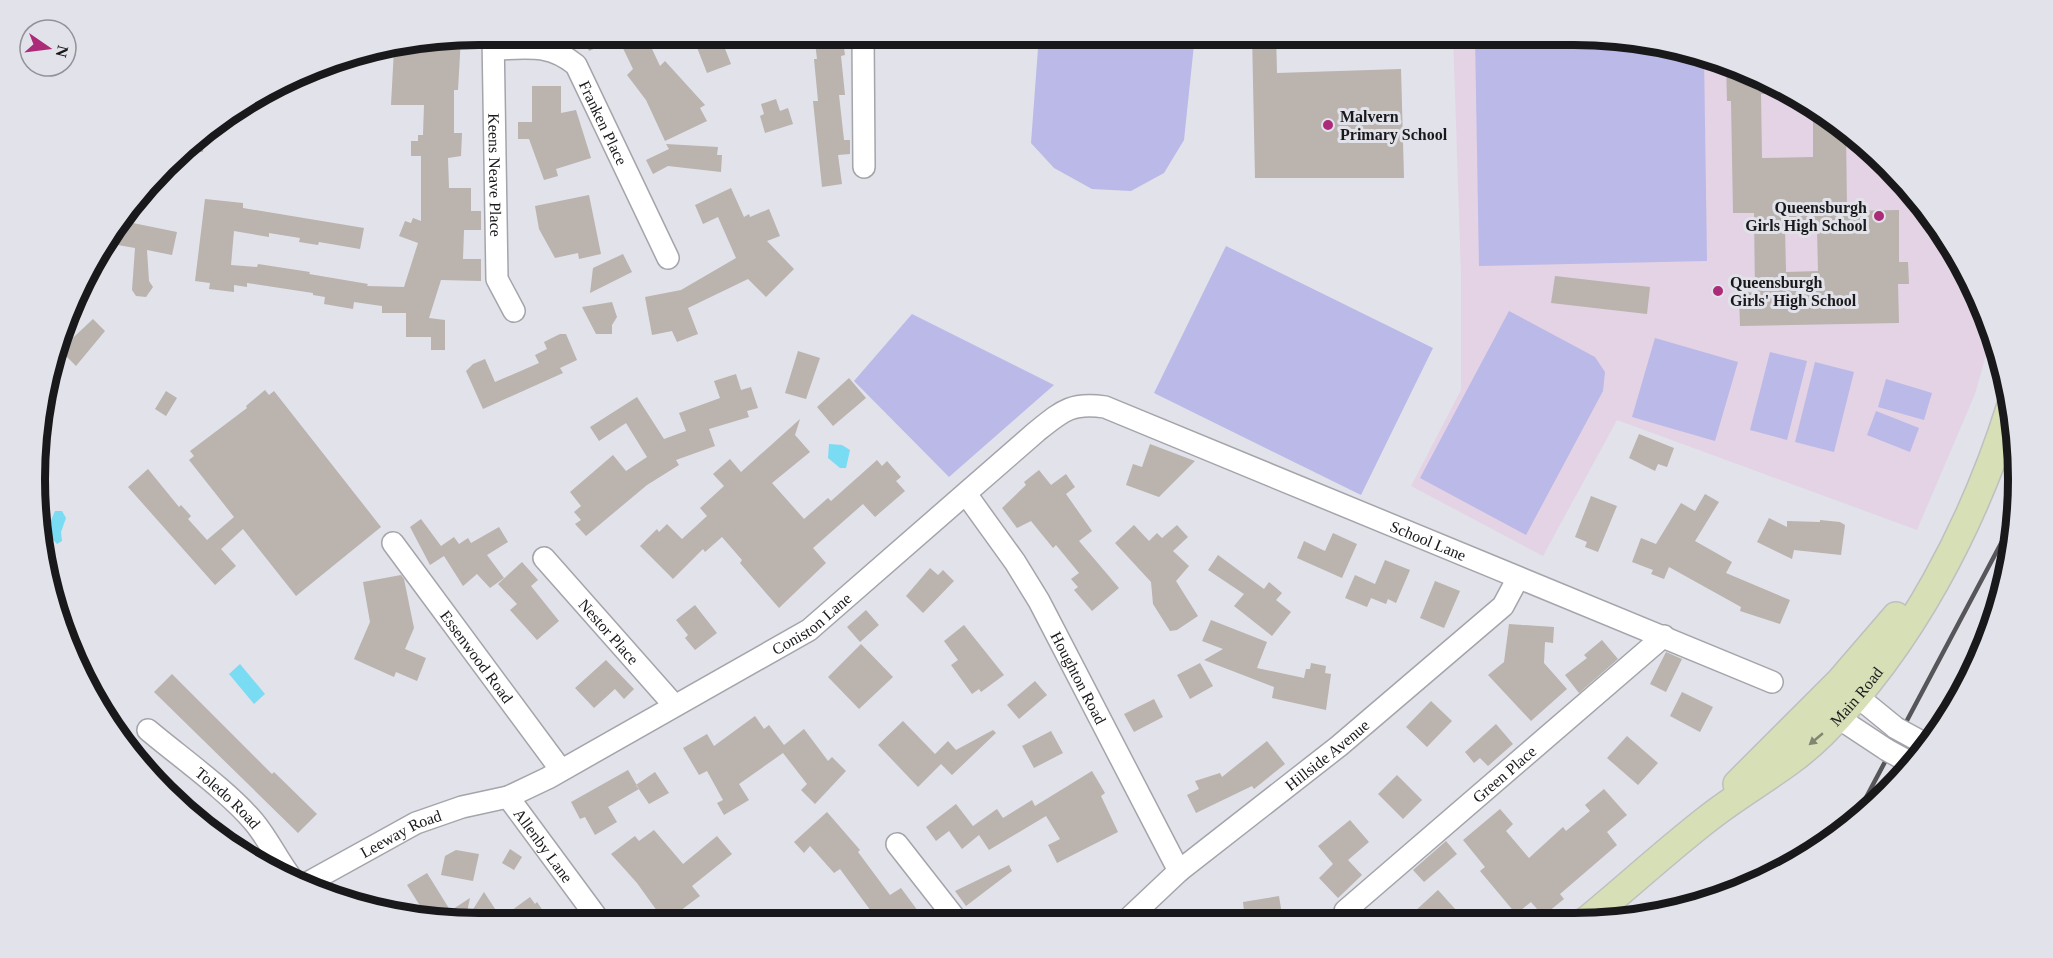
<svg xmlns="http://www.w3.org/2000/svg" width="2053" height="958" font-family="'Times New Roman',serif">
<rect width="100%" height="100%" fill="#e2e2ea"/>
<path fill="#e3d3e5" d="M1453,35H1574L1660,43L1744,68L1821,109L1888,164L1943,232L1985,309L1992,334L1975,394L1917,530L1617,420L1543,556L1411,486L1461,390V274Z"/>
<path fill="#bab9e8" d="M1039,35H1195L1184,140L1164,173L1131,191L1092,189L1054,168L1031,143Z
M1475,35H1574L1660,43L1704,56L1707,261L1479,266Z
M1226,246L1433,348L1361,495L1154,393Z
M1509,311L1595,357L1605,372L1603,391L1526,535L1420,478Z
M912,314L1054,385L949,477L854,381Z
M1655,338L1738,362L1715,441L1632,417Z
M1770,352L1807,361L1787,440L1750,430Z
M1815,362L1854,372L1834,452L1795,442Z
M1886,379L1932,393L1924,420L1878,407Z
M1876,411L1919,428L1910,452L1867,435Z"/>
<path fill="#79dcf3" d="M829,444L842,445L850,450L846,468H840L828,458Z
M55,511H62L66,518L61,532L62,541L57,544L46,532Z
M240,664L265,694L254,704L229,674Z"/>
<path fill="#bab3ae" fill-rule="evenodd" d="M581,34H645L660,66L665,61L705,105L700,108L707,121L665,141L646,100L627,75L633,69L618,38L589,51Z
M814,34H842L845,55L841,56L845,95H839L844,140H850V154L838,155L842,184L822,187L813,101H818L814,59H817Z
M1252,34H1276L1277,73L1401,69L1404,178H1255Z
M720,36L731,64L707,73L696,45Z
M461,37L458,90H454V133H462L461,156L448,158L449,188H471V211H481V230H464L463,259H481V281L441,280L429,318L445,320V350H431V337H406V313H382V306L354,302L353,309L324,304L325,297L313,295V293L247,283V287L234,285V292L209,289L210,283L195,281L205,199L243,203V208L364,228L360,249L319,242L318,245L299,242L300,238L269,233V237L234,231L231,265L257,267L258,264L310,272L309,274L368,284L367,286L404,287L418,243L399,236L405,221L411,223L413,218L421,221V156H411V141H418V135H423L424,105H391L394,49Z
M1726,63L1744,68L1792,94H1761L1762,158L1813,157V105L1846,130L1847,211L1899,210V262H1908L1909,284H1898L1899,323L1740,326L1739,293L1755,292L1754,213H1733L1731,101H1727ZM1785,229H1817L1818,271L1786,272Z
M532,86H561V113L576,110L591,158L556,169L558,176L544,180L529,139H518V122H532Z
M776,99L780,111L788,108L793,124L765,133L760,116L764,114L761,104Z
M204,132L203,152H190V142Z
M666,144L718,147L717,155H722L721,172L668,166L653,174L646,160L669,149Z
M731,188L744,217L749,214L750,217L769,209L780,236L767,241L794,269L766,297L748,279L688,308L698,334L677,342L672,331L652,335L645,297L681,290L736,258L718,217L703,224L695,205Z
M589,195L601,254L579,259L578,253L555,258L539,229L535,206Z
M123,221L177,232L172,255L147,250L149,281L153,287L146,297L136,296L132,290L135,248L112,244L114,232Z
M623,254L632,272L590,293L593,268Z
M1555,276L1650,287L1647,314L1551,303Z
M612,302L617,317L612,325V334H596L582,307Z
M93,319L105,331L76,366L60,350Z
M560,334H566L577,360L560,368L563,373L483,409L466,371L473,364L485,359L495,382L539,363L535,355L547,349L544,342Z
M798,351L820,358L806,399L785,393Z
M736,374L741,390L751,387L758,408L747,411L749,417L709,429L715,446L676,460L679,465L647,485L586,536L575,524L581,520L574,512L581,506L570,492L613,455L626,471L647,457L626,423L599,441L590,427L637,397L664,439L686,431L679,413L720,398L714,381Z
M849,378L866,398L833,426L817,407Z
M265,390L269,395L274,391L381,527L296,596L243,529L221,549L236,566L215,585L128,487L148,469L179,507L181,505L191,516L188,519L207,540L234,517L189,460L194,456L190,451L247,408L246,406Z
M166,391L177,398L166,416L155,409Z
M800,419L795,435L810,452L772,483L804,519L828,498L831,501L877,460L882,466L887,461L901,477L896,481L905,491L875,517L863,504L813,548L826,563L779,608L740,563L742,560L722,537L705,552L703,549L673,579L640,546L657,529L659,532L667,524L682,539L707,516L700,508L724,486L713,474L730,459L741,472Z
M1639,434L1674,448L1667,467L1658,464L1655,471L1629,458Z
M1150,444L1195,461L1159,497L1126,485L1133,464L1142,467Z
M1039,470L1051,485L1066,474L1075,487L1066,494L1092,531L1079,541L1119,588L1092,611L1074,590L1078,587L1071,579L1079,573L1056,545L1053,548L1031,521L1017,528L1002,508L1026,485L1024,482Z
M1705,494L1719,502L1695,541L1732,562L1726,573L1790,600L1780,624L1740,611L1741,607L1669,567L1664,579L1651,574L1653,570L1632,562L1641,538L1656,544L1681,503L1695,511Z
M1591,496L1617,506L1598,552L1585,547L1587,542L1575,537Z
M1769,518L1787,527V521L1820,522V520L1840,522L1845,525L1841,555L1794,550L1792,559L1757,542Z
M421,519L441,546L454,537L459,544L468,538L471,543L499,527L508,542L487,555L504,578L490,588L477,574L463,586L444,556L430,565L410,527Z
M1134,525L1149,541L1157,533L1162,538L1177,525L1188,537L1173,551L1189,566L1176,581L1198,616L1177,630L1170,631L1153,604L1151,582L1115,543Z
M1333,533L1357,544L1342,578L1297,558L1304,541L1325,551Z
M1218,555L1264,589L1269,582L1282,593L1276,600L1291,612L1272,636L1234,606L1244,594L1208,570Z
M1385,560L1410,570L1396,603L1388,599L1386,604L1371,598L1367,607L1345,598L1355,575L1375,584Z
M522,562L538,580L531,586L559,621L537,640L510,610L517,604L498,584Z
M930,568L938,575L943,570L954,581L923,613L906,596Z
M401,575L404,579L414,628L405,649L426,658L417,681L396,672L394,677L354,659L370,622L363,582Z
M1435,581L1460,591L1444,628L1420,618Z
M695,605L717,633L695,650L685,638L688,635L676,620Z
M866,610L879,625L860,642L847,627Z
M1211,620L1267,642L1257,668L1304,678L1306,669H1310L1311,663L1326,666L1325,673L1331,674L1326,710L1272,698L1274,687L1204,660L1223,649L1202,641Z
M1509,624L1554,627L1553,643L1545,642L1544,663L1567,689L1531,721L1488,675L1504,662Z
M964,625L1004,675L981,692L979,689L972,694L951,665L958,660L944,641Z
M1602,640L1618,659L1579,693L1565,675L1587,658L1584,655Z
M861,644L893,677L859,709L828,677Z
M1666,652L1682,659L1666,692L1650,684Z
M606,660L634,689L624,699L615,689L594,708L575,688Z
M1200,663L1213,686L1190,699L1177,675Z
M172,674L272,774L274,772L317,814L298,833L154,692Z
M1035,681L1047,695L1019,719L1007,705Z
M1682,692L1713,707L1700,732L1670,716Z
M1154,699L1163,717L1134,732L1124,714Z
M1431,701L1452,721L1427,747L1406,727Z
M755,716L764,729L769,725L784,745L804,729L828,761L832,757L846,771L815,804L801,790L807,784L783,753L739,784L749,800L724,815L717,803L723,800L707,771L699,775L683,748L707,734L714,746Z
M903,721L935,754L948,741L956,750L993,730L996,733L952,775L941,764L918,787L878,745Z
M1496,724L1513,744L1488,766L1480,758L1474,763L1465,752Z
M1051,731L1063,753L1034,768L1022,746Z
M1627,736L1658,763L1638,785L1607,758Z
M1267,741L1285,764L1254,789L1252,786L1196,813L1187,795L1199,789L1195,781L1220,773L1222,777Z
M628,770L639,789L608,807L617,822L595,835L585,817L580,819L571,802Z
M1092,771L1105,793L1101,796L1118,832L1057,863L1048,845L1060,839L1046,816L989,850L979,835L962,849L949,831L936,841L926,827L956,804L973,826L997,809L1003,818L1032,800L1035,806Z
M655,772L669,793L649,804L636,785Z
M1397,775L1422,800L1403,819L1378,794Z
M1604,789L1627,815L1607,832L1617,845L1560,894L1564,899L1543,916L1531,902L1516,914L1480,871L1485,867L1463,840L1500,809L1513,824L1506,831L1529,858L1563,827L1566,831L1590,811L1585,805Z
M827,812L860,850L858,852L890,895L901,888L918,911L903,922H856L871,911L840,869L834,873L810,846L804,853L794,842Z
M1350,820L1369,842L1348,860L1362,875L1338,898L1319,878L1333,864L1318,846Z
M654,830L683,864L717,836L732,854L692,886L700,896L665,922L637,883L611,854L635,836L639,841Z
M1446,841L1457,854L1424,882L1413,870Z
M510,849L522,857L514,870L502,863Z
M456,850L479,854L473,881L441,875L445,856Z
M1009,865L1012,871L966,906L955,891Z
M427,873L450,910L435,919L409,917L422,909L407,885Z
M1438,890L1465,920H1422L1414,912Z
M484,892L501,918L530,897L535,904L537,902L548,918L540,923L465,922Z
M1279,896L1283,921H1245L1243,902Z
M470,898L465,922L456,921L450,911Z"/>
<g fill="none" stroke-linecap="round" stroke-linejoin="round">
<g stroke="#a4a4ab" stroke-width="24">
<g id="minor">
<path id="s1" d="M493,35L497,279L514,311"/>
<path d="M863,35L864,167"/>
<path id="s2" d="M494,49C528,48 549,43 576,65L668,258"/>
<path id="s3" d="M966,494L1015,562L1039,601L1179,871"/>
<path id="s4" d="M393,543L561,770"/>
<path id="s5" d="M544,558L674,705"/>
<path d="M1847,688L1896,728"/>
<path d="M1825,709L1887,750"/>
<path id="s6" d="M148,730C180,757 228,791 254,822C269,840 278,861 293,880"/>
<path id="s7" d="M508,797L601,923"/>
<path d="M897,844L958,922"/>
<path id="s8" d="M302,886L416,823L462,807L508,797L548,778L809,630L1036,432C1062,411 1071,402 1105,407L1772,682"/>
<path id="s9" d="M1345,911L1664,636"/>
<path id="s10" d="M1126,921L1179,871L1339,746L1503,606L1518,578"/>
</g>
</g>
<g stroke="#bfbfbf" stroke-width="30">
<g id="major">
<path d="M1737,784L1840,681L1896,616"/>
<path id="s11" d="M1587,920C1627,887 1665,852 1706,820C1743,790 1788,768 1822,734C1911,646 1974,523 2011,405"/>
</g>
</g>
<use href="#minor" stroke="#fff" stroke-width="21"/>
<use href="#major" stroke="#d6dfb6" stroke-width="27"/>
<path stroke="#56565a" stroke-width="4.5" d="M1852,824L2015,517"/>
<g stroke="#a4a4ab" stroke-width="24" stroke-linecap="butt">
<path id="minor-bridge" d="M1896,728L1918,740
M1887,750L1907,761"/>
</g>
<use href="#minor-bridge" stroke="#fff" stroke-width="21"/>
</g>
<defs><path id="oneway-solid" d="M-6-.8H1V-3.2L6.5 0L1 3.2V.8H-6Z" transform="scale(1.5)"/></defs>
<use fill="#818671" href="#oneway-solid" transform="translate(1816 739) rotate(140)"/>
<g fill="#ac2b78" stroke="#e2e2ea" stroke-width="2">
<circle cx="1328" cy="125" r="6"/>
<circle cx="1879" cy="216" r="6"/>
<circle cx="1718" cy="291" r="6"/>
</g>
<g text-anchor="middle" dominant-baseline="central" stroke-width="6" stroke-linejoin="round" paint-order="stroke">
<g font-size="16" font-weight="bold" fill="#19191c" stroke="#e2e2ea" text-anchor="start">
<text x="1340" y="116">Malvern<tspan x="1340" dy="18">Primary School</tspan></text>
<text x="1867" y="207" text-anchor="end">Queensburgh<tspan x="1867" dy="18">Girls High School</tspan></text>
<text x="1730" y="282">Queensburgh<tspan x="1730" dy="18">Girls' High School</tspan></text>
</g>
<g font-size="16" fill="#19191c" stroke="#e2e2ea">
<text stroke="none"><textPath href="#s2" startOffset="150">Franken Place</textPath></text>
<text stroke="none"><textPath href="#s1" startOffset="140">Keens Neave Place</textPath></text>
<text stroke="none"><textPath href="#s8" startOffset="1298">School Lane</textPath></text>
<text stroke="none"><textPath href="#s8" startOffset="576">Coniston Lane</textPath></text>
<text stroke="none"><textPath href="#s5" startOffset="98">Nestor Place</textPath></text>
<text stroke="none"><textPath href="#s4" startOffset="141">Essenwood Road</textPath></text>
<text stroke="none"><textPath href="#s3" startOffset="216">Houghton Road</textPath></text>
<text stroke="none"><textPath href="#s11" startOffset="351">Main Road</textPath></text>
<text stroke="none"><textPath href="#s10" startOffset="261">Hillside Avenue</textPath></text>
<text stroke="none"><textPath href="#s9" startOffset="210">Green Place</textPath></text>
<text stroke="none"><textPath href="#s6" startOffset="105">Toledo Road</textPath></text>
<text stroke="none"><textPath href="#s8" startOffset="112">Leeway Road</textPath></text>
<text stroke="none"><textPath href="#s7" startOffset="60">Allenby Lane</textPath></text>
</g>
</g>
<path d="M0 0H2053V958H0ZM479 45H1574A434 434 0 0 1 2008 479V479A434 434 0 0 1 1574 913H479A434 434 0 0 1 45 479V479A434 434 0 0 1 479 45Z" fill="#e2e2ea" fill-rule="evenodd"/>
<path fill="none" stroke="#19191c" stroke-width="8" d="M479 45H1574A434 434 0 0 1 2008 479V479A434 434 0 0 1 1574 913H479A434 434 0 0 1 45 479V479A434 434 0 0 1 479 45Z"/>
<g transform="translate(48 48) rotate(104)"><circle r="28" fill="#e2e2ea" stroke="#929298" stroke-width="1.5"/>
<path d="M0-4.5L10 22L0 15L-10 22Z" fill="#ac2b78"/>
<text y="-9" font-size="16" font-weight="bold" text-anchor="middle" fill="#19191c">N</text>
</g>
</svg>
